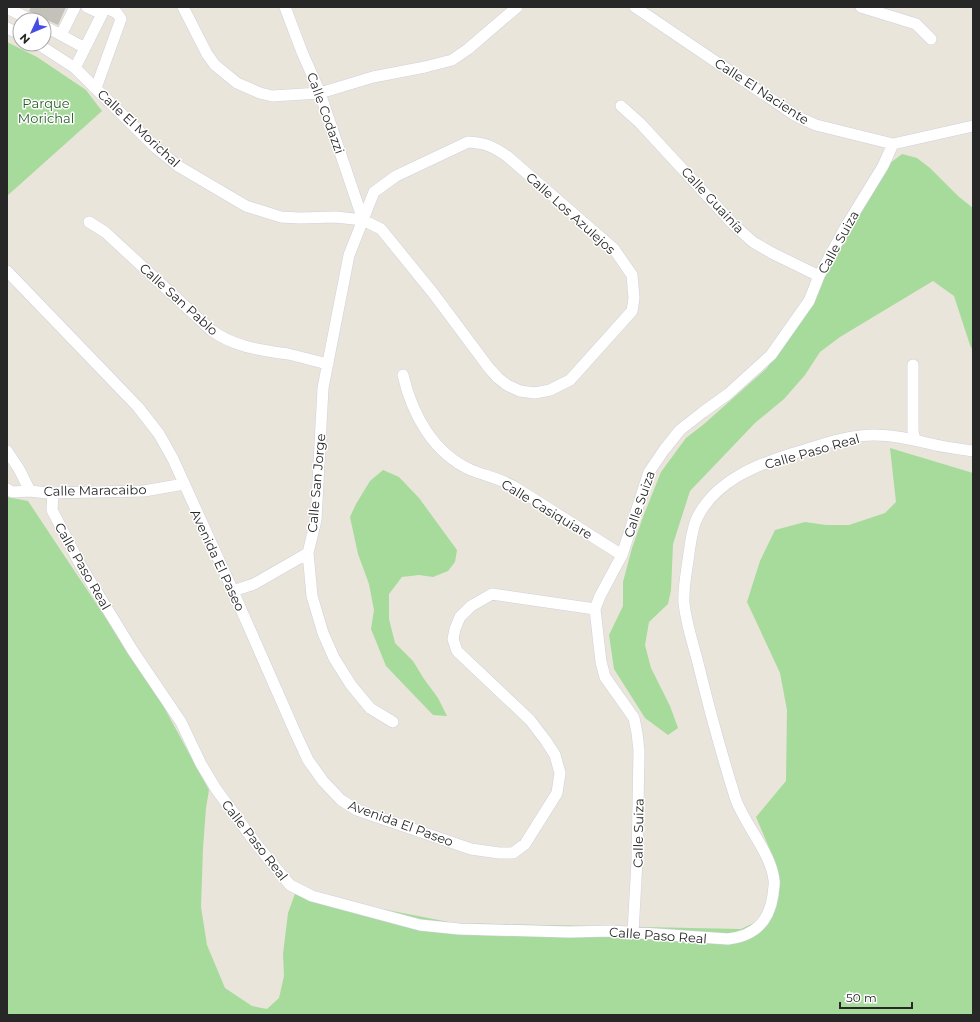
<svg xmlns="http://www.w3.org/2000/svg" width="980" height="1022" font-family="Montserrat,sans-serif">
<rect width="100%" height="100%" fill="#e9e5da"/>
<path fill="#a6db9b" d="M7,42L37,57L86,90L102,111L7,196Z
M902,154L917,158L930,168L958,196L973,208V351L970,345L954,296L933,281L840,337L820,352L805,375L784,399L755,423L690,491L673,544L671,590L668,604L649,622L645,645L651,668L670,706L678,728L668,735L645,718L614,669L609,635L623,606V582L632,548L643,517L661,472L686,438L704,424L767,368L889,164Z
M890,448L973,473V1015H7V497L28,501L159,698L209,790L206,808L203,848L201,907L207,945L225,988L252,1006L267,1009L279,998L284,976L283,954L288,913L296,891L310,895L454,923L741,929L758,921L778,889L776,864L756,817L786,781L787,710L780,673L747,602L760,561L775,530L805,522L826,525H849L885,513L896,502Z
M383,470L399,477L419,498L457,550L455,562L448,571L433,577L419,575L402,577L389,594V619L395,643L413,661L424,679L438,698L447,716L433,715L386,666L371,629L374,610L369,584L358,554L350,517L356,504L370,481Z"/>
<path fill="#c4c1ba" d="M31,7H66L58,25L47,20L38,18L34,14L29,11Z"/>
<g fill="none" stroke-linecap="round" stroke-linejoin="round">
<g stroke="#d0d0df" stroke-width="12">
<path id="minor" d="M183,7L207,54L215,65L237,83L260,93L272,96L320,93L373,77L425,67L452,60L468,49L517,7
M285,7L302,52L320,93L363,220
M635,7L796,116L816,125L893,144L973,126
M861,7L916,24L931,39
M7,8L31,20
M44,26L61,35L75,7
M7,28L20,34
M61,35L85,48
M38,44L75,68L155,147L178,166L246,206L281,217L300,218L336,217L363,220L381,229L433,293L489,368L498,378L507,385L520,391L535,393L550,390L570,380L632,311L634,298L632,275L614,249L507,156C492,146 486,143 468,142L396,176L374,192L349,255L323,388L316,520L308,553L312,596L323,633L334,658L351,685L370,708L393,722
M75,68L102,14L87,7
M96,88L121,19L117,13L104,7
M621,106L640,123L734,225L753,242L772,253L819,276
M89,222L105,232L211,330C234,347 260,350 288,354C301,357 315,361 328,364
M7,271L138,407L159,434L173,459L233,591L295,732L308,760L323,781L341,800L357,810L471,849L499,853H513L525,844L557,793L560,773L555,755L546,741L530,720L457,651L453,639L455,629L460,617L471,606L492,594L595,609
M913,365V431L915,440
M403,375C412,414 433,453 471,470C486,476 502,479 516,488C552,510 586,533 622,555
M7,451L19,469L30,491
M7,489L12,492L30,491L48,493L144,491L184,484
M53,493L52,510L81,566L133,651L181,722L201,764L216,789L257,845L290,885L312,896L420,925L459,929L569,932L612,931L728,939C755,936 769,922 773,895C773,890 775,885 774,880C771,852 743,823 735,797C721,752 709,708 698,663C693,643 686,623 684,603C683,586 687,570 689,553C691,541 692,527 698,516C716,482 753,466 788,455C816,447 846,435 874,435C893,435 910,439 927,443C942,447 958,449 973,451
M233,591L254,584L308,553
M633,933L637,861L639,751L637,733L634,718L605,677L601,662L595,609L600,596L622,555L649,472L664,450L680,430L703,412L728,394L771,355L809,301L819,276L845,228L883,166L893,144"/>
</g>
<use href="#minor" stroke="#fff" stroke-width="11"/>
</g>
<g text-anchor="middle" dominant-baseline="central" stroke-width="3" stroke-linejoin="round" paint-order="stroke">
<g font-size="13" fill="#272727" stroke="#fff">
<text transform="translate(762 91) rotate(33)">Calle El Naciente</text>
<text transform="translate(326 113) rotate(70)">Calle Codazzi</text>
<text transform="translate(139 128) rotate(43)">Calle El Morichal</text>
<text transform="translate(713 200) rotate(47)">Calle Guainía</text>
<text transform="translate(571 213) rotate(42)">Calle Los Azulejos</text>
<text transform="translate(838 242) rotate(-61)">Calle Suiza</text>
<text transform="translate(179 299) rotate(42)">Calle San Pablo</text>
<text transform="translate(812 451) rotate(-16)">Calle Paso Real</text>
<text transform="translate(316 483) rotate(-85)">Calle San Jorge</text>
<text transform="translate(95 490) rotate(-1)">Calle Maracaibo</text>
<text transform="translate(639 504) rotate(-71)">Calle Suiza</text>
<text transform="translate(547 509) rotate(31)">Calle Casiquiare</text>
<text transform="translate(218 560) rotate(65)">Avenida El Paseo</text>
<text transform="translate(83 566) rotate(60)">Calle Paso Real</text>
<text transform="translate(401 823) rotate(20)">Avenida El Paseo</text>
<text transform="translate(638 833) rotate(-89)">Calle Suiza</text>
<text transform="translate(255 840) rotate(52)">Calle Paso Real</text>
<text transform="translate(658 935) rotate(4)">Calle Paso Real</text>
</g>
<g font-size="13" fill="#225c20" stroke="#fff">
<text x="46" y="103">Parque<tspan x="46" dy="15">Morichal</tspan></text>
</g>
</g>
<rect width="980" height="1022" fill="none" stroke="#272727" stroke-width="16"/>
<g transform="translate(32 32) rotate(226)"><circle r="19" fill="#ffffff" stroke="#a9a9a9"/>
<path d="M0-3L7 15L0 10L-7 15Z" fill="#484ce7"/>
<text y="-6" font-size="11" font-weight="bold" text-anchor="middle" fill="#272727">N</text>
</g>
<path d="M840 1002v6h72v-6" fill="none" stroke="#272727" stroke-width="2"/>
<text x="846" y="1002" font-size="12" fill="#272727" stroke="#ffffff" stroke-width="3" paint-order="stroke">50 m</text>
</svg>
